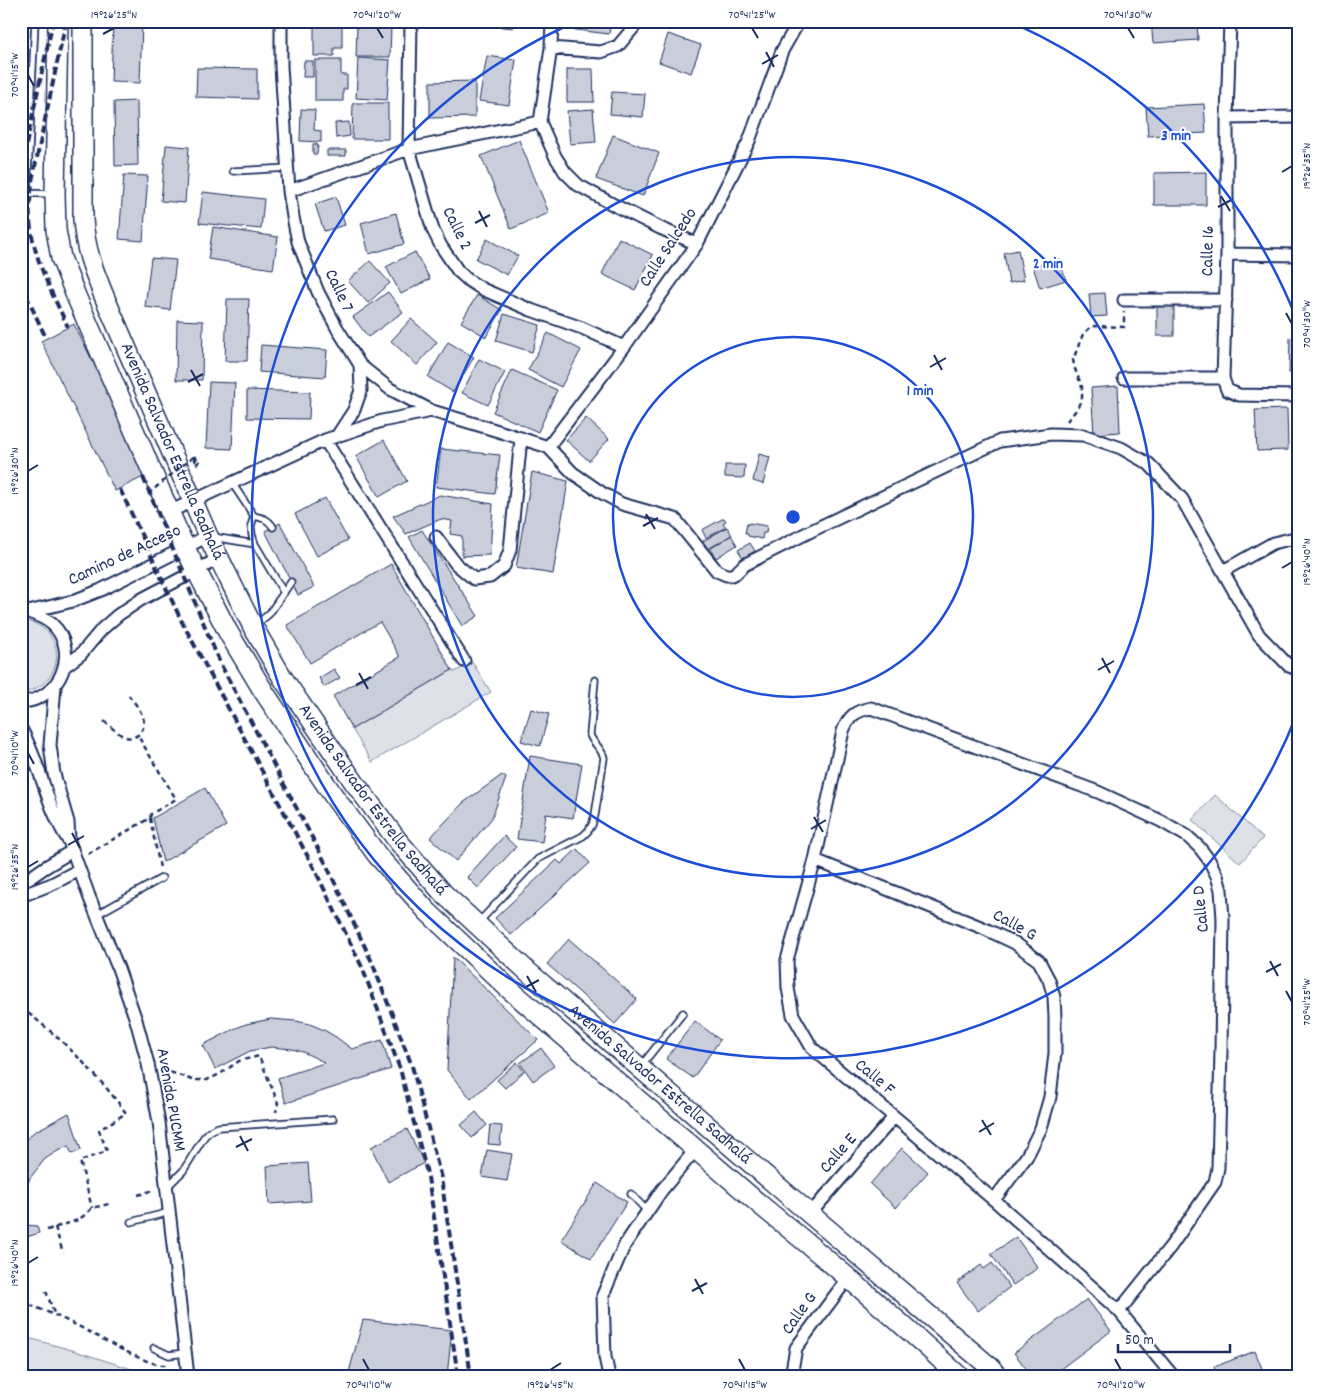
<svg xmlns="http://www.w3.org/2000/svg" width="1320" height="1397" font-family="Dekko,sans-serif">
<rect width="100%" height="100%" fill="#fff"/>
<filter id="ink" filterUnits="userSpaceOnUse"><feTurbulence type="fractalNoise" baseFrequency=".02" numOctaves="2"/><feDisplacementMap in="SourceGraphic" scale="10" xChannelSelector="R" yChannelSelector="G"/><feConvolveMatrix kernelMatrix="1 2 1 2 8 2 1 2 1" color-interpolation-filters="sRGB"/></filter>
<g filter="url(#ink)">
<path fill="#dee1e7" stroke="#7c88a2" d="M21,620C69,625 68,686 21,693Z
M472,662L491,692L372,762L352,729L452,670L455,672Z
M1215,795L1263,838L1240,863L1192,820Z
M21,1336L72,1350L141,1372L143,1376H21Z"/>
<path fill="#caceda" stroke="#1b2f5e" d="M314,21H342V48H334V56H314Z
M484,21H514L513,28L483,25Z
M561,21H611L609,34L560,28Z
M1151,21H1197L1198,40L1153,43Z
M113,22L142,23L140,83L111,82Z
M357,25L391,26L390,57H356Z
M668,34L701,45L691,73L659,62Z
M487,56L516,60L509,105L479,101Z
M358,58L390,60L387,100L356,98Z
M315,60H341V75H347V89H343V101H315Z
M304,61H313V77H303Z
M197,68L257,69V99L196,97Z
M567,69H593L594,102H567Z
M475,81V117L430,118V82Z
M612,92L645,94L643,117L610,114Z
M137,101L138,165L115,166L114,102Z
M353,103H388V139H352Z
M1204,104L1206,133L1148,136L1146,107Z
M301,109L315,110L314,130L321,131V142L300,141Z
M593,109L596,142L570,144L567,111Z
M349,122L350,136L336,138L335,123Z
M613,135L659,153L643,196L596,179Z
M519,140L549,213L511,229L481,156Z
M313,144L318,145L317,154H313Z
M166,145L189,147L185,203L161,201Z
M327,150H346V156H327Z
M1206,172V205H1154V173Z
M124,175L148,176L143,241L119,239Z
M203,192L264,199L261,229L199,223Z
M336,197L345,225L324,231L315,204Z
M396,213L404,244L369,254L361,223Z
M213,227L278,237L273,269L208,259Z
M619,238L653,255L635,290L602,274Z
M487,239L518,256L507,275L476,259Z
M1018,250L1024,280L1009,283L1004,253Z
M415,252L430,279L401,294L386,267Z
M151,258L176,260L170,310L145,307Z
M1059,259L1066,280L1040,288L1033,267Z
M370,261L390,283L368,303L348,281Z
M388,292L403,312L368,337L353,317Z
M1105,293L1107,316L1091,317L1089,294Z
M477,295L502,310L486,337L461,322Z
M227,299H249L247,361H225Z
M1157,306H1174V336H1157Z
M504,314L540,325L532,352L496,341Z
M411,319L437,342L417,365L391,341Z
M177,320L203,321L202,380H176Z
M74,324L149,474L115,491L41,341Z
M548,333L581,350L561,387L528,370Z
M1290,338H1299V374L1289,373Z
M448,342L474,357L453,392L428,377Z
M261,345L327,350L325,377L259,372Z
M479,359L505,372L488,405L462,393Z
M512,370L557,390L538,432L493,412Z
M209,382L235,383L232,449L206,448Z
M1118,386L1120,432L1094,434L1091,388Z
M247,390L310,392L309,419L247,418Z
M1287,409L1288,450L1257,451L1255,410Z
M586,418L609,439L589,461L566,440Z
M384,440L407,481L379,497L356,456Z
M441,449L500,455L495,494L436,487Z
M759,454L770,457L763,484L753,481Z
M725,465H745L744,478L725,477Z
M532,472L568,481L553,574L516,568Z
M440,495L493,504L490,555L462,556V536L450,534L452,521L441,519L406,534L393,516Z
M325,498L348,540L317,556L295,514Z
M724,518L726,521L723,523L726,527L706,538L702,530Z
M280,523L314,587L298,595L265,531Z
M749,523L767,526L766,533H763L762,539L748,536V534L745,533L747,524H749Z
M727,527L732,535L708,549L703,541Z
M422,530L478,616L462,626L409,537Z
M731,535L737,545L716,558L710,549Z
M750,543L755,551L743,558L738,550Z
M391,564L452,670L352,729L333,696L400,657L380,622L310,663L287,625Z
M334,669L340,678L324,687L319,678Z
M531,709L549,714L540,746L521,741Z
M530,756L582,764L573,818L546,814L542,842L517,839Z
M502,775L506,778L492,818L456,861L430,838L463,803Z
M205,788L226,826L163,862L153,818Z
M504,836L516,847L478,888L467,877Z
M577,849L590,863L511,935L495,918L557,860L561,864Z
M569,939L637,999L615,1024L547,964Z
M453,957L538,1040L471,1099L447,1070Z
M271,1019L296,1021L310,1024L324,1030L336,1037L352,1049L382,1040L391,1069L286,1103L278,1078L324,1063L322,1061L303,1052L292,1049L271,1047L250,1051L215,1069L203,1045L234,1029L246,1024Z
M695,1021L720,1040L693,1078L666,1059Z
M541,1048L554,1066L533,1081L520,1063Z
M517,1062L524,1071L505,1088L497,1080Z
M476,1112L487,1125L472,1138L461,1125Z
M69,1113L81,1150L72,1154L68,1146L56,1152L45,1159L30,1178L25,1190L23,1215L26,1225L37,1226L39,1233L21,1239V1144L34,1132Z
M490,1125L502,1126L500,1145L488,1144Z
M407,1129L424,1163L388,1182L371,1147Z
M902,1148L928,1172L896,1208L870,1184Z
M487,1150L512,1154L507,1181L482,1177Z
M308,1163L311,1201L269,1204L267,1166Z
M597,1183L627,1202L591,1259L561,1240Z
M1016,1237L1038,1268L1013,1285L991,1254Z
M992,1263L1010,1287L978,1311L957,1283L981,1265L984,1269Z
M1087,1299L1111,1331L1051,1376H1032L1014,1353Z
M363,1320L452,1330L447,1376H348Z
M1255,1351L1265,1376H1217L1214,1367Z"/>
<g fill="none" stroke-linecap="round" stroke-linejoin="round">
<g stroke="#1b2f5e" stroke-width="9">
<path id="service" d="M233,171L288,168
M21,193L52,194
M27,193L35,21
M232,483L254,516C263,518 268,519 273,527
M254,516L251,526L252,535L255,544L284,593
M213,537L255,544
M254,626L269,614L291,582
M96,915L162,878
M478,923L538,859L583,836L588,831L592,825L595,815L604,758C602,748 593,744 590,735L595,680
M641,1066L683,1013
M167,1187L183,1171L204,1137C208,1132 212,1129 219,1127L333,1119
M631,1194L647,1211
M131,1222L170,1212
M154,1348L169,1355L185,1353"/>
</g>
<g stroke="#1b2f5e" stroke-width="15">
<path id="minor" d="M281,21V66L289,191L293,217L298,242L318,292L337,328L360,365L390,389L432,411L495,430L548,447L573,473L602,493L622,504L675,519L717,571L726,575H732L736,573L744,565L813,530L1000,441L1051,434L1083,435L1121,448L1149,464L1182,499L1259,635L1289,666L1299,670
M411,21L409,149L433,230L441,246L458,271L468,280L482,289L531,310L582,328L624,347
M552,21L551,48L540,122L555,156L565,172L578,185L614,205L660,228L697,244
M1230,21L1227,118V254L1223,378L1227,390L1239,395L1299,396
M551,48L601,52L618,46L634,27L635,21
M1227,118L1299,117
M289,191L409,149L540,122
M1227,254L1299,255
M1124,300H1226
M1124,378H1223
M337,436L354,410L361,390L360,365
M325,440L464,661
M548,447L624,347L697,244L749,141L782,51L799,21
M169,512L325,440L382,421L432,411
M436,537L456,564L474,579L490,577L504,566L510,550L521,438
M1223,571L1273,543L1299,537
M28,612L73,601L101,590L208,536
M65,666L81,654L102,629L118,615L142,599L218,559
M55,686L50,745L54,774L68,822L69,841L89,896L118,968L136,1020L148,1064L159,1122L188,1376
M21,702C60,701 81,651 52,624C45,618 37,615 28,612
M21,729C41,764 46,806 68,840
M815,860L983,928L1015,943L1039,961L1049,980L1054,997L1055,1017V1053L1050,1097L1041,1128L1027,1156L994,1200
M21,884L44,868L72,851
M21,896L52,884L79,870
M810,1214L894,1117
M1119,1311L1171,1246L1215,1182L1218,1168L1221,1051L1223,919L1221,890L1217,876L1209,860L1199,847L1187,836L1161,821L1098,792L871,708C855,711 849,716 843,731L815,860L787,960L788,988L793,1015L812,1048L994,1200L1119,1311L1173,1376
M609,1376L605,1357L603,1295L624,1246L662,1190L696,1149
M791,1376L796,1348L848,1278"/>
</g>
<g stroke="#1b2f5e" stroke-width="22">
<g id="primary">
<path d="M58,21L55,194L56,230L61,258L76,296L185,548L228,632L264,692L335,798L378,856L427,911L508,988L764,1208C831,1262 896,1318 959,1376"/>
<path id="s1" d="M83,21V219C85,249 93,269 104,296L208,536L253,627L284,680L354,782L397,840L443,893L526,970L810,1214L991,1368L997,1376"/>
</g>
</g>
<path stroke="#1b2f5e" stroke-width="2.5" stroke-dasharray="5 4" stroke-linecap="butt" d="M1067,421L1077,409L1082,398V387L1075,369L1073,360L1083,334L1092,326L1124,327V312
M194,456L198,461L196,462L194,459L195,458L199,462L194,466
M104,721C110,726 116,732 123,736C136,742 147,730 143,717C140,709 133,701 128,694
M150,818L160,868
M88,854L150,818L151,814L176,799L138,736
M21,1008C59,1035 99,1076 126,1113L99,1130L107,1151L80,1161L92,1208
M162,1069L192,1080H207L220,1074L239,1061L259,1056L278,1103L276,1112
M138,1195L154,1190
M55,1227L63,1253
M47,1230L78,1220L86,1214L92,1208L109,1204
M46,1291L55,1316
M21,1302C41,1309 60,1317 78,1326C96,1335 148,1367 166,1365"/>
<use href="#service" stroke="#fff" stroke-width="5.5"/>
<use href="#minor" stroke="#fff" stroke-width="11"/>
<use href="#primary" stroke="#fff" stroke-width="19"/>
<path stroke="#1b2f5e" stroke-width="4" stroke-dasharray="8 4" stroke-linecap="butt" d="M66,21L32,181C32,188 30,196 30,204C27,247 50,289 68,327
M21,168L53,21
M21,284L46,338
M143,477L220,663L325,862L372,962L412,1066L441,1178L471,1376
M120,489L181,620L314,868L362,967L400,1069L428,1177L458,1376"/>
<path stroke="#1b2f5e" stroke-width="2.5" stroke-dasharray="5 4" stroke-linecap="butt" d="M148,494L194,456"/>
</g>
</g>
<path fill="none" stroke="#1b2f5e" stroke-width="2" d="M377,28L383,38M752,28L758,38M1128,28L1134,38M103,34L114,28M766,52L774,67M762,64L778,55M28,75L34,86M1282,172L1292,166M1221,196L1230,211M1218,207L1233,199M479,211L487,227M475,223L490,215M1286,313L1292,324M934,355L942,370M930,367L946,358M191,370L200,386M188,382L203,374M28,471L38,465M646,514L655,529M643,526L658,518M1282,568L1292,562M1102,658L1110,673M1098,670L1114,661M359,673L368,689M356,685L371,677M28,753L34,764M814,817L823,832M811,829L826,820M72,833L80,848M68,845L84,836M28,867L38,861M1270,961L1278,976M1266,972L1281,964M527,976L536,992M524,988L539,980M1286,991L1292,1002M982,1120L991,1135M979,1132L994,1123M240,1136L248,1151M236,1147L252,1139M28,1263L38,1257M695,1279L703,1294M692,1291L707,1283M363,1359L369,1370M739,1359L745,1370M1115,1359L1121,1370M550,1370L561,1363"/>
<g fill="none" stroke="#1d4ed8" stroke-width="2.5">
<circle cx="793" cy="517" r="180"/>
<circle cx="793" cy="517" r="360"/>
<path d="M1298 711A541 541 0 1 1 573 23M1013 23A541 541 0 0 1 1298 323"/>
</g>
<g text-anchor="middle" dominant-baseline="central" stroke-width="4" stroke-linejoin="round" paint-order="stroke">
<g font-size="18" fill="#1b2f5e" stroke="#fff">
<text transform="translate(456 229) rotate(64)">Calle 2</text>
<text transform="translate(669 248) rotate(-57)">Calle Salcedo</text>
<text transform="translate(1209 251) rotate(-89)">Calle 16</text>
<text transform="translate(338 291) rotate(65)">Calle 7</text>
<text stroke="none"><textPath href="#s1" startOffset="448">Avenida Salvador Estrella Sadhalá</textPath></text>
<text transform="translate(125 556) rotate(-25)">Camino de Acceso</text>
<text stroke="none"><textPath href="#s1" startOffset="852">Avenida Salvador Estrella Sadhalá</textPath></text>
<text transform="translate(1202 909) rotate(-96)">Calle D</text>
<text transform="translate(1014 926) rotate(29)">Calle G</text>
<text transform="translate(874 1078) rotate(40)">Calle F</text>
<text stroke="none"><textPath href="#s1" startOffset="1258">Avenida Salvador Estrella Sadhalá</textPath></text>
<text transform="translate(170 1100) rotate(80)">Avenida PUCMM</text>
<text transform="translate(839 1154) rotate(-49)">Calle E</text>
<text transform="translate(800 1314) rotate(-55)">Calle G</text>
</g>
</g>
<circle cx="793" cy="517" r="8" fill="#1d4ed8" stroke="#fff" stroke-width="2.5"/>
<g font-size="15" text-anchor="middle" font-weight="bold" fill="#1d4ed8" stroke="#fff" stroke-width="4" stroke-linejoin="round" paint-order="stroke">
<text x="1176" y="140">3 min</text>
<text x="1048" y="268">2 min</text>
<text x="920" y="395">1 min</text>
</g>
<rect width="1320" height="1397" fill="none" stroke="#fff" stroke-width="55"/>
<path d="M1118 1344v8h112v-8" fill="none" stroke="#1b2f5e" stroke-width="2.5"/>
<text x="1125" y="1344" font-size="15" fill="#1b2f5e" stroke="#ffffff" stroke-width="4" paint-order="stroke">50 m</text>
<rect x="28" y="28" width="1264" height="1342" fill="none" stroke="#1b2f5e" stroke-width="2"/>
<g font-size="12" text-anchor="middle" fill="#1b2f5e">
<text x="114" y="18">19°26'25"N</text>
<text x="377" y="18">70°41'20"W</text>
<text x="752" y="18">70°41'25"W</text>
<text x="1128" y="18">70°41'30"W</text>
<text transform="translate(14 75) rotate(-90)" y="4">70°41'15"W</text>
<text transform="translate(1306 166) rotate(-90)" y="4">19°26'35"N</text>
<text transform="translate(1306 324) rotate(-90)" y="4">70°41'30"W</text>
<text transform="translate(14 471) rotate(-90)" y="4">19°26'30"N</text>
<text transform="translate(1306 562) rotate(-90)" y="4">19°26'40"N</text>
<text transform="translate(14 753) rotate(-90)" y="4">70°41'10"W</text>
<text transform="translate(14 867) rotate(-90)" y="4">19°26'35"N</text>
<text transform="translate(1306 1002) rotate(-90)" y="4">70°41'25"W</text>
<text transform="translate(14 1263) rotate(-90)" y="4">19°26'40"N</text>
<text x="369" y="1388">70°41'10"W</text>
<text x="550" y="1388">19°26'45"N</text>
<text x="745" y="1388">70°41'15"W</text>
<text x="1121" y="1388">70°41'20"W</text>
</g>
</svg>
